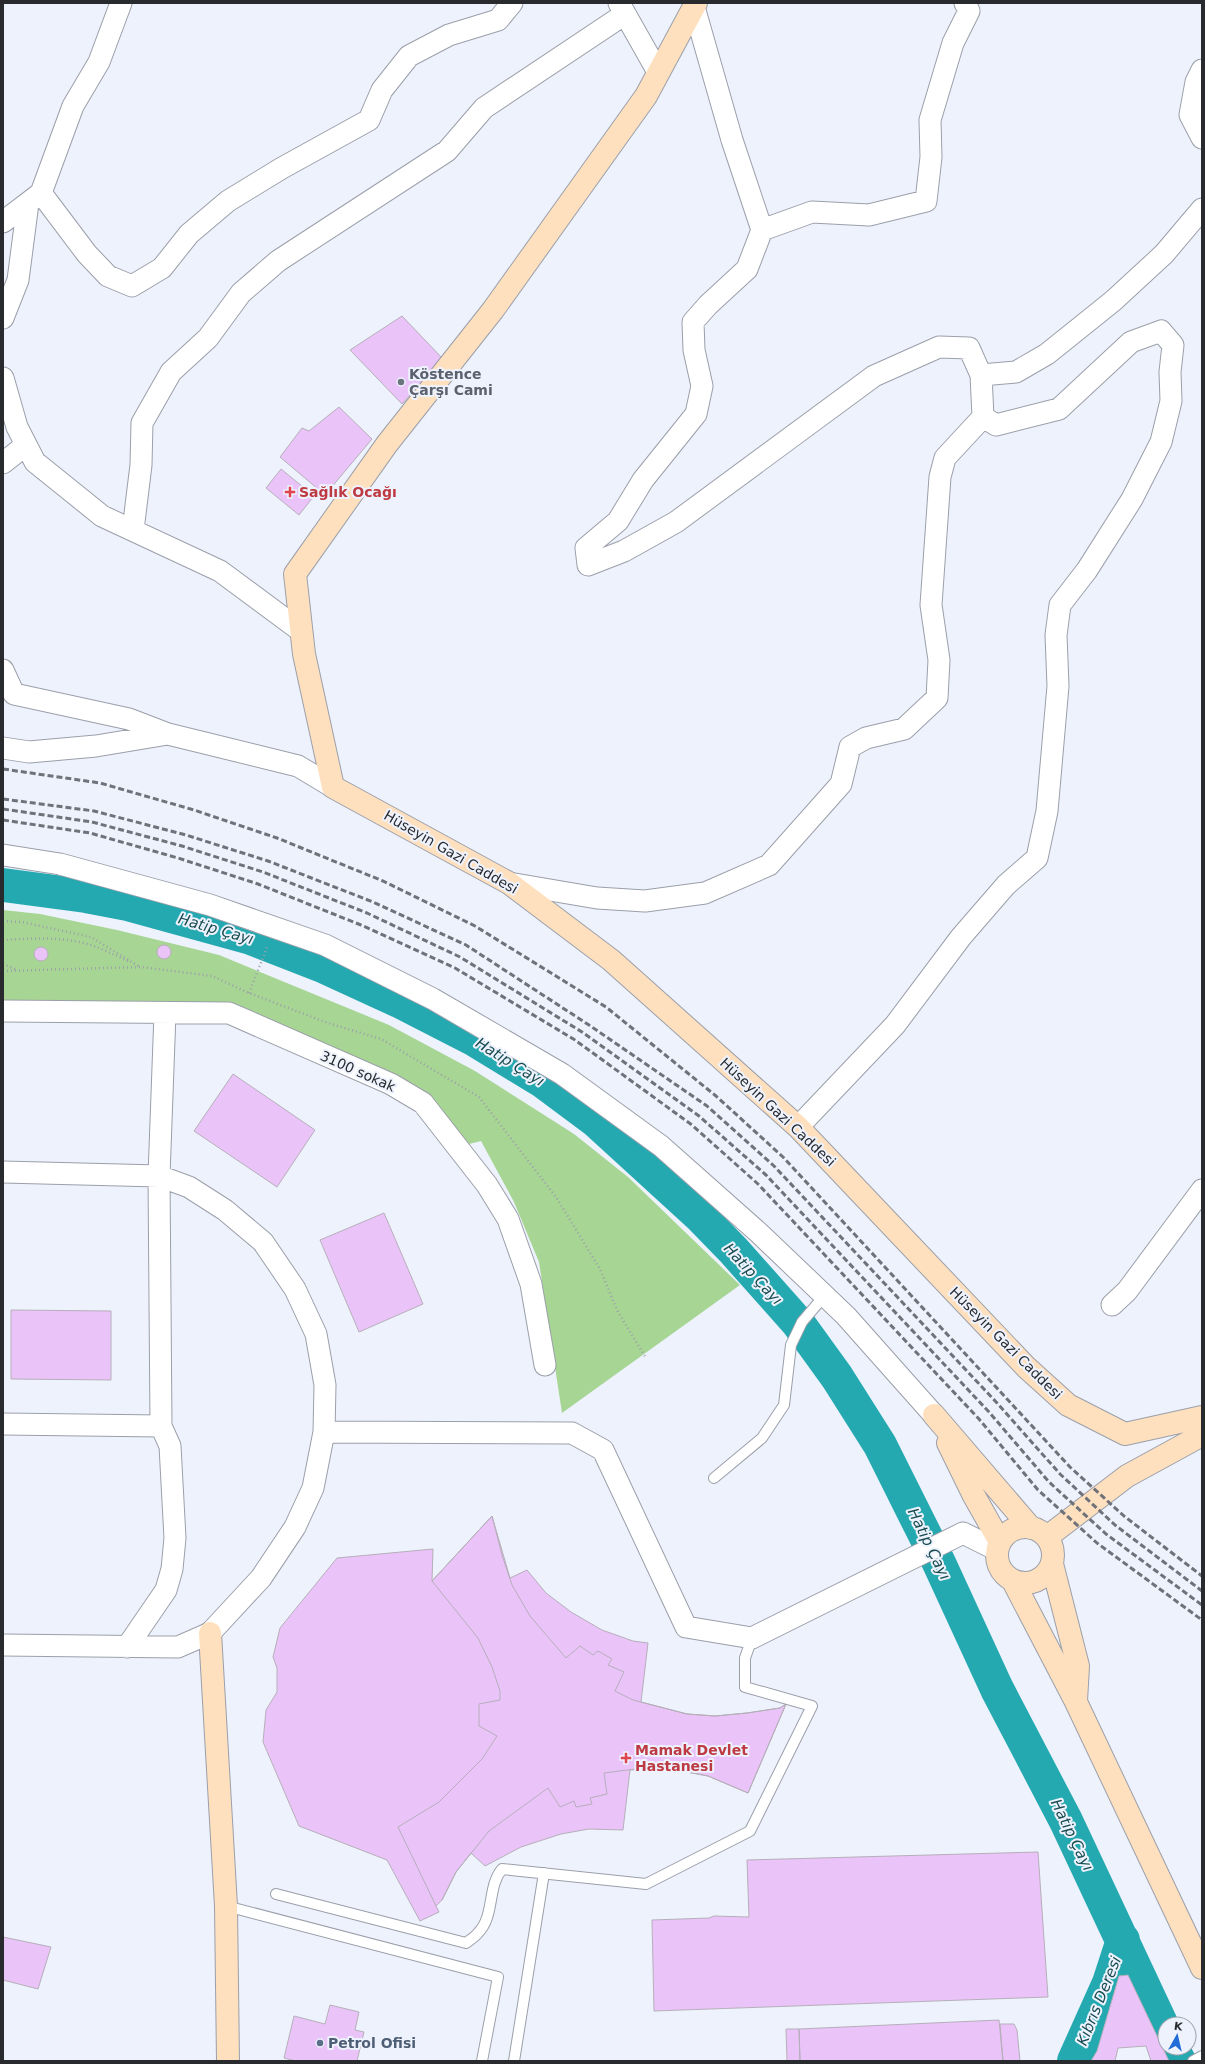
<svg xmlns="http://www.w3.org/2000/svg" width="1205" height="2064" font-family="'DejaVu Sans',sans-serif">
<rect width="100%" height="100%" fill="#edf2fd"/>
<path fill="#a7d594" d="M3,910L40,914L117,930L219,955L389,1025L475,1071L574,1134L628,1177L740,1285L562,1413L539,1262L514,1202L481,1141L469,1144L428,1094L263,1019L3,1004Z"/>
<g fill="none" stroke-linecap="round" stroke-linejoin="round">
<path stroke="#25a9b1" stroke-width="34" d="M3,885L86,896L128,904L248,937L325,967L399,1001L475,1040L544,1082L595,1120L700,1216L734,1251L798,1323L837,1377L880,1445L939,1563L997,1689L1066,1821L1165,2032
M1172,2048L1179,2061
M1074,2061L1109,1983L1123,1940"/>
</g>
<path fill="#eac3f9" stroke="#b6afb9" d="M402,316L443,359L402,404L350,350Z
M339,407L372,439L325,495L280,457L302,428L309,431Z
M281,469L314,496L299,515L266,488Z
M157 952a7 7 0 1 1 14 0a7 7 0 1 1-14 0Z
M34 954a7 7 0 1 1 14 0a7 7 0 1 1-14 0Z
M233,1074L315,1130L277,1187L194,1131Z
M384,1213L423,1304L359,1332L320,1240Z
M11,1310L111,1311V1380L11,1379Z
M492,1516L510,1578L527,1570L546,1593L571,1612L602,1630L633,1641L648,1643L641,1702L687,1714L715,1716L747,1713L780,1708L786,1704L748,1793L708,1776L666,1768H643L604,1773L607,1794L590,1798L592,1804L576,1807L574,1801L560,1807L548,1788L489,1831L456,1872L442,1900L436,1906L398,1827L439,1802L482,1759L497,1736L479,1726V1704L500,1700V1691L492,1667L478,1638L432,1581Z
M492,1516L502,1555L512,1585L530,1616L566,1658L580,1646L593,1655L598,1651L612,1659L608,1665L624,1672L615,1691L633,1700L687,1714L715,1716L747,1713L780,1708L786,1704L748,1793L708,1776L666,1768L630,1770L623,1830L589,1829L561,1834L521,1847L485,1866L471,1853L456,1872L442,1900L436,1906L439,1912L420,1921L387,1860L299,1826L263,1742L266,1710L277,1692V1668L273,1657L280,1628L337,1558L433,1549L432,1581Z
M1038,1852L1048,1997L654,2011L652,1920L709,1918L714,1916L749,1917L747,1860Z
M3,1937L51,1947L38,1989L3,1980Z
M1128,1975L1169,2061H1151L1146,2046L1118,2048L1115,2061H1091L1097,2051L1119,1976Z
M330,2005L359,2012L355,2030L364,2032L357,2061H296L284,2058L294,2016L325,2024Z
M999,2020L1003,2061H800L799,2029Z
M1000,2024H1014L1017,2030L1020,2061H1003Z
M786,2029H799L800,2061H787Z"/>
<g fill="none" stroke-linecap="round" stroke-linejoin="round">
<g stroke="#9b9fa9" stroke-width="12">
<path id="lane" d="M714,1478L762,1438L784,1405L791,1345L802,1322L825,1295
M276,1894L466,1943C470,1940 475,1937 478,1933C495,1916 487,1887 502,1869L646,1884L750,1831L812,1706L745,1687V1658L752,1638
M226,1906L498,1977L482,2061
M514,2061L544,1873
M1193,2061L1202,2056"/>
</g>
<g stroke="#9b9fa9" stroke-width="23">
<path id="street" d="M619,3L658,72
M694,7L732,140L762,230L747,269L708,305L693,322L694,350L702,386L696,414L643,480L618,521L586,548L588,565L624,551L676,522L874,376L939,347L969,348L981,375L983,417L996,425L1059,409L1131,342L1161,331L1173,345L1170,372L1171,401L1161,442L1132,499L1087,570L1060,605L1056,635L1058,686L1047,811L1037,858L1006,885L961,937L895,1025L798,1127
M1202,70L1196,82L1190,115L1202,138
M41,193L87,254L108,276L132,286L162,268L189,234L228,201L282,168L369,120L382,90L409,56L449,35L498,20L512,3
M3,222L41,193L73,106L99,62L121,3
M762,230L812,212L869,215L926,201L931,157L930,120L953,43L969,11L965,3
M3,318L18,280L28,203
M981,375L1016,372L1047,354L1113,301L1164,254L1202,209
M3,378L17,427L35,462L102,516L220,571L301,631
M3,463L26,445
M133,530L141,465L142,423L171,372L208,338L241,293L278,261L447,151L484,108L625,14
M3,670L14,694L129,719L168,734
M3,748L29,752L96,746L168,734L298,766L333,787
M3,855L60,864L210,905L325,945L433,999L562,1074L661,1146L759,1233L846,1316L934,1415
M509,883L597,898L645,901L705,893L769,865L841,784L850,747L866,738L904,729L937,698L939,660L931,605L940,477L945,458L983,417
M3,1011L229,1013L391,1084L423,1103L487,1185L508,1219L531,1284L545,1365
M3,1172L159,1176L189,1187L225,1210L263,1242L295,1289L316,1334L325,1385L324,1432
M1112,1305L1127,1291L1202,1190
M3,1424L161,1426
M3,1645L178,1647L210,1633L261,1578L295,1527L313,1488L324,1432L572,1433L603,1450L686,1627L752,1638L963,1533L997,1550
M127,1647L166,1590L172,1569L175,1538L170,1446L161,1426L159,1176L165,1013"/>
</g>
<g stroke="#9b9fa9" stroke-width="24">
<path id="secondary" d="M696,3L646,96L493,310L387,444L295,574L304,654L333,787L509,883L611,960L798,1127L1026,1367L1068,1405L1125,1434L1202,1417
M934,1415L1031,1528
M948,1443L973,1494L1000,1542
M997 1555a28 28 0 1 1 56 0a28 28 0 1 1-56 0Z
M1047,1537L1127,1476L1202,1435
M1052,1564L1078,1666L1076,1701
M1013,1581L1076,1702L1202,1968
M210,1633L226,1906L228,2061"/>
</g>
<path stroke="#9ca0a8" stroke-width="2.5" stroke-dasharray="1 3" stroke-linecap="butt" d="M3,921L22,922L91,937L140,967
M3,940C34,938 70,936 99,948C109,952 118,957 128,961
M3,964L17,970
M3,971L141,967L212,976L249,993L328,1023L381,1039L479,1097L556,1197L600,1269L618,1312L646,1358
M249,993L268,945"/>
<use href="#lane" stroke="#fff" stroke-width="10"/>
<use href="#street" stroke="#fff" stroke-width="21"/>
<use href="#secondary" stroke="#fee0bf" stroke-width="22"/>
<path stroke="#6f7279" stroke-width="3" stroke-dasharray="6 3" stroke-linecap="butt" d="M3,769L100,783L194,810L277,838L383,881L475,926L606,1007L716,1096L783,1157L1070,1467L1124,1516L1202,1576
M3,799L94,811L186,835L268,861L373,902L466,945L589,1025L707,1106L774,1166L998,1404L1060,1474L1115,1525L1202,1591
M3,809L92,822L182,846L263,872L367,913L460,957L582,1032L699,1116L766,1175L989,1412L1049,1482L1106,1534L1202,1605
M3,820L90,833L178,858L258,884L361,925L455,968L575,1040L692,1125L758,1184L979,1419L1038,1490L1097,1543L1202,1620"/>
</g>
<circle fill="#6b7280" stroke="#edf2fd" stroke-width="1.5" cx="401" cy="382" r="4"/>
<g fill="#e0444e" stroke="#edf2fd" stroke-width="1.5">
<path d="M288 486h4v4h4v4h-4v4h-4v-4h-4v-4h4z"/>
<path d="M624 1752h4v4h4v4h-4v4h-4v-4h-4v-4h4z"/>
</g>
<circle fill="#5c6f8a" stroke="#edf2fd" stroke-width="1.5" cx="320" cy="2043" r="4"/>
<g text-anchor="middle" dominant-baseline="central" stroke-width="4" stroke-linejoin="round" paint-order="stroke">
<g font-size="14" font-weight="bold" fill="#5b616d" stroke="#edf2fd" text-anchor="start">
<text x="409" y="374">Köstence<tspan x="409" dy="16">Çarşı Cami</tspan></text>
</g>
<g font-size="14" font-weight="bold" fill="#be3a42" stroke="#edf2fd" text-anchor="start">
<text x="299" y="492">Sağlık Ocağı</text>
<text x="635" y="1750">Mamak Devlet<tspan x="635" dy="16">Hastanesi</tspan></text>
</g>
<g font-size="14" fill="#282a2e" stroke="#edf2fd">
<text transform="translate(451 852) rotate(30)">Hüseyin Gazi Caddesi</text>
<text transform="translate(358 1071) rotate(24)">3100 sokak</text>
<text transform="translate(778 1112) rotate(43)">Hüseyin Gazi Caddesi</text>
<text transform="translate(1006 1343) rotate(45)">Hüseyin Gazi Caddesi</text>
</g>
<g font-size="14" font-weight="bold" fill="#4e5e75" stroke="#edf2fd" text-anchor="start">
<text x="328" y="2043">Petrol Ofisi</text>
</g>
<g font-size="15" font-style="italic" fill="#184c50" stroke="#edf2fd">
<text transform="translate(216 929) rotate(16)">Hatip Çayı</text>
<text transform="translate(510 1062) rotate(32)">Hatip Çayı</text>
<text transform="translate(753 1274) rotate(47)">Hatip Çayı</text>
<text transform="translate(929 1544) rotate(64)">Hatip Çayı</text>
<text transform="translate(1072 1835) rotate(64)">Hatip Çayı</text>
<text transform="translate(1099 2001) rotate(-68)">Kıbrıs Deresi</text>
</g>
</g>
<rect width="1205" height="2064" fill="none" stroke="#282a2e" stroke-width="8"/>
<g transform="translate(1177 2036) rotate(8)"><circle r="19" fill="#edf2fd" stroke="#9ea2aa"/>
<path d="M0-3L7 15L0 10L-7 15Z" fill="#226cd8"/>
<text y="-6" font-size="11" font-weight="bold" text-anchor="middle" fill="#282a2e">K</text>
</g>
</svg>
